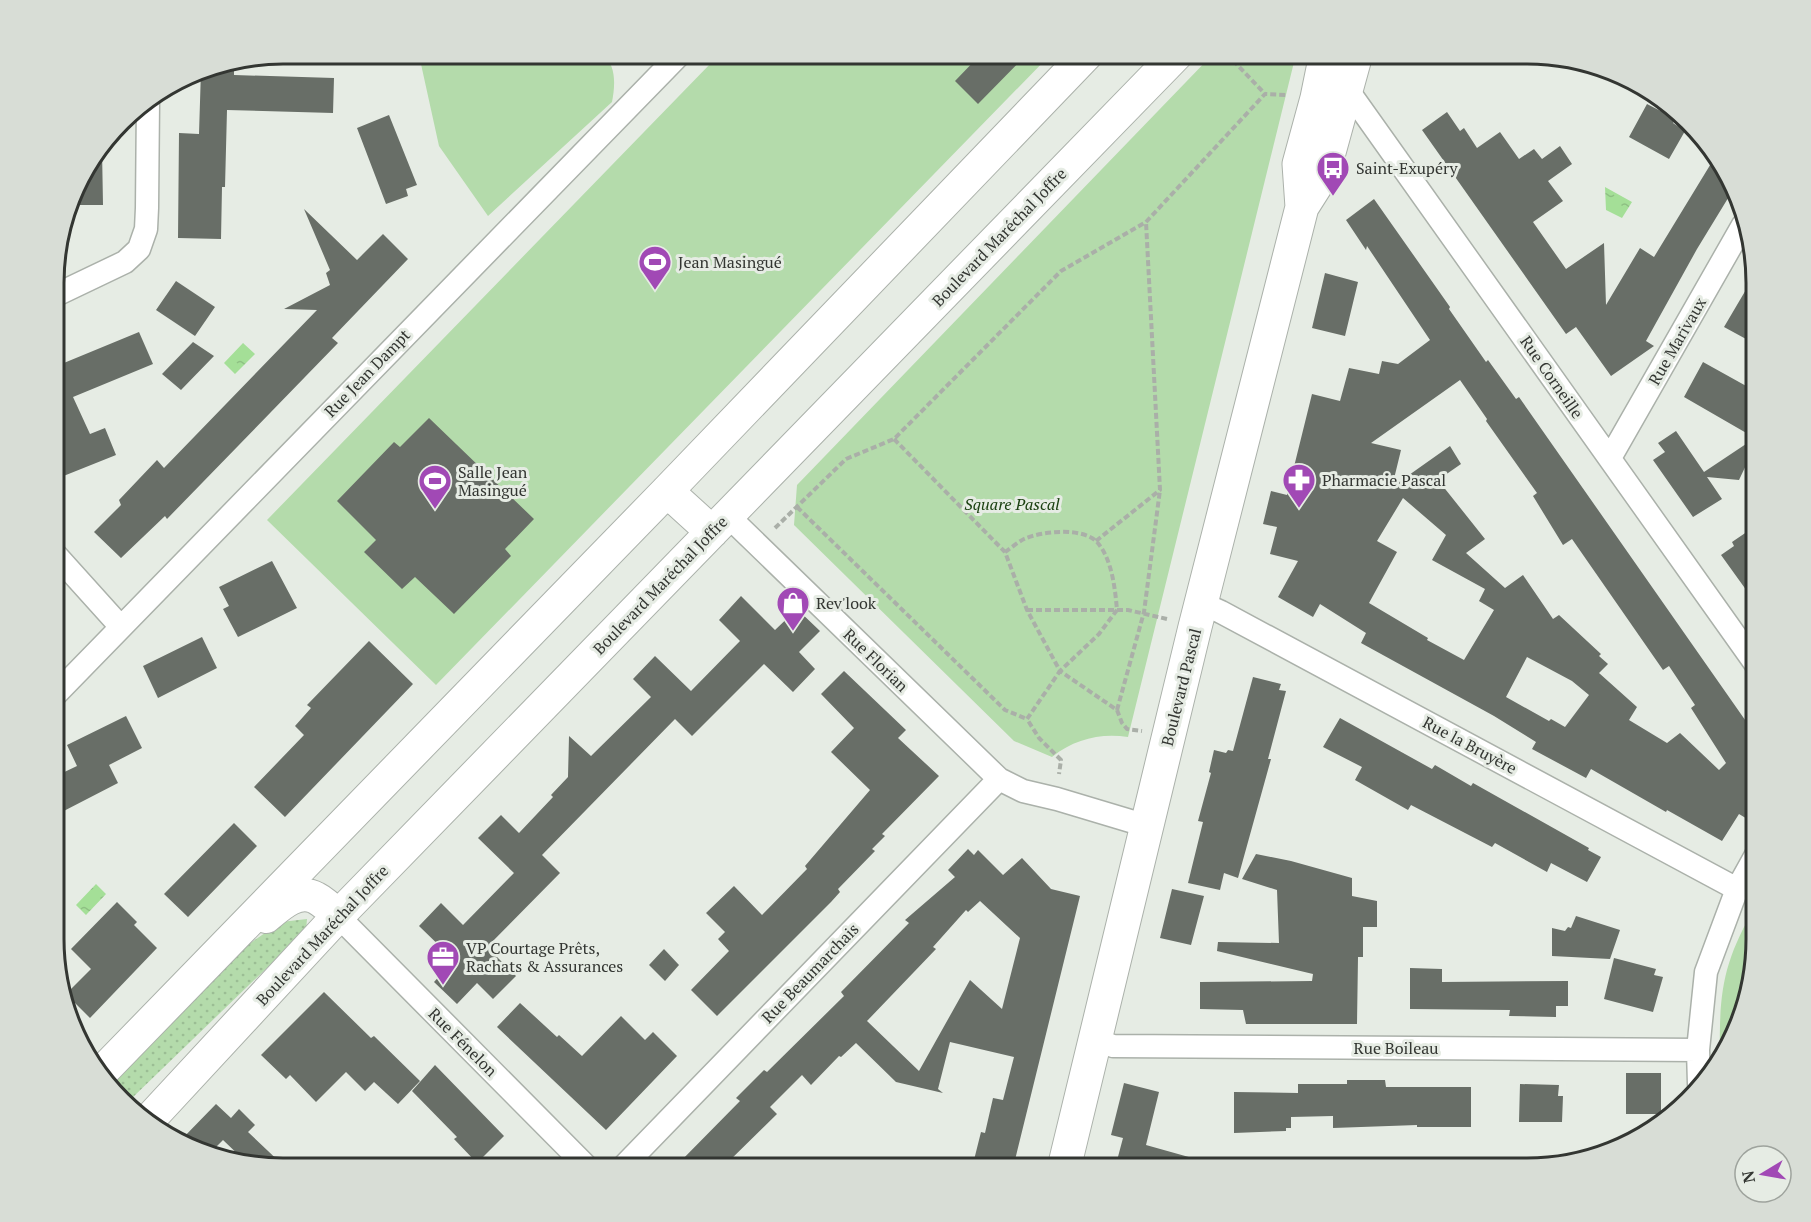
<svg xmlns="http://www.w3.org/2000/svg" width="1811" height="1222" font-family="'PT Serif',serif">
<defs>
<pattern id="grass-dots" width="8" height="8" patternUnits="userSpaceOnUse" patternTransform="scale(1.5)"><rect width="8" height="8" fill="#b4dbab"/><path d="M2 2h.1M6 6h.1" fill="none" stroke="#9bbd94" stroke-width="1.8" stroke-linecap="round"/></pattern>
<pattern id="water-ripples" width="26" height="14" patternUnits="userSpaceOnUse" patternTransform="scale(1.5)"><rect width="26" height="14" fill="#a4df97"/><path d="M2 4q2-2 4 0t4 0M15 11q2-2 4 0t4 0" fill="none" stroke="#8ec083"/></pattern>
</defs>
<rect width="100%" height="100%" fill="#e6ece4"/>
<path fill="url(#grass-dots)" d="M307,919L306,930L131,1099H127L111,1082L249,944L281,922Z"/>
<path fill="#b4dbab" d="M470,54H602C617,65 615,86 612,102L488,216L439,146L419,55Z
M734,54H1051L436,685L267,520L712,62Z
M1213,54H1296L1128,737C1100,733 1075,739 1052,757L1014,741L794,525L797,485Z
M1757,904V954L1745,1012L1720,1062C1719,995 1721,964 1757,904Z"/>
<path fill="url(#water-ripples)" d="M1605,187L1632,202L1622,218L1606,210Z
M243,343L255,354L235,374L224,363Z
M96,884L106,894L86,915L76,905Z"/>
<path fill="#686e67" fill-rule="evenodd" d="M981,54H1027L978,104L955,81Z
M216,67H234V75L334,78L333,113L227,110L225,187H222L221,239L178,238L179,133L199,134L201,70Z
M1647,104L1676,119L1673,123L1685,131L1669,159L1629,137Z
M1447,112L1460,131L1464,128L1477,148L1500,132L1519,159L1534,149L1542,159L1560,146L1572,164L1548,181L1563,201L1533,222L1566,269L1604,243L1606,305L1640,248L1654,257L1715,157L1726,169L1733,190L1697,249L1646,341L1654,346L1611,376L1576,327L1566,334L1422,130Z
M389,115L417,185L406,189L408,196L386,204L357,128Z
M102,149L103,205H70L78,181Z
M1374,199L1450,307L1449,309L1486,362L1488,360L1516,399L1519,397L1757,737V807L1749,820L1739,814L1722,841L1667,810L1666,812L1591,769L1586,778L1532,749L1536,742L1494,716L1361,643L1366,633L1320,604L1313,617L1278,597L1298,561L1270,554L1277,527L1263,524L1271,491L1287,495L1312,394L1340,401L1349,368L1379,374L1382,361L1398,364L1430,340L1367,246L1366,250L1346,220ZM1460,380L1487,419L1486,421L1537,493L1533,496L1563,545L1572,539L1663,670L1669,666L1695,705L1691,708L1726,763L1719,770L1680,733L1667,743L1629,720L1637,707L1599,673L1608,664L1599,656L1601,654L1559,615L1553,619L1523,575L1505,588L1466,553L1485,539L1438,480L1461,464L1450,446L1392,487L1401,450L1371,443ZM1403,498L1446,535L1432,560L1485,589L1479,601L1494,610L1464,660L1427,640L1428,638L1369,603L1397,552L1377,541ZM1527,657L1572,681L1589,695L1565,727L1551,719L1549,721L1506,697Z
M304,209L357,260L383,234L408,259L332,338L338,343L167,519L165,516L121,558L94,532L121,505L119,500L157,460L164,468L317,310L284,309L330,285L326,273L330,270Z
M1757,271V345L1724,327Z
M1325,273L1358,282L1345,336L1312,328Z
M176,281L215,307L195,336L156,310Z
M139,332L153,364L73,397L90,434L105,428L116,455L56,479V358L59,365Z
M193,342L214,356L181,390L162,374Z
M1703,362L1757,392V442L1739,480L1707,477L1722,499L1693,517L1653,460L1665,452L1658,443L1676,431L1704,472L1755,438L1684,397Z
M429,418L534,519L505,549L511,556L454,614L415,577L402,589L364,552L376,540L337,501L394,442L400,447Z
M1757,525V605L1721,555L1734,546L1732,542Z
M272,561L297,608L238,637L223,609L229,606L219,587Z
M741,596L775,630L797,609L820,631L799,652L815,669L793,692L764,664L692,736L675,719L542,855L560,873L487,947L516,976L493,999L477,983L457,1004L434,982L454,960L419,926L441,903L463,925L514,873L478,838L501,815L519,833L553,797L551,795L568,777L569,736L591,756L651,697L633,679L655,656L691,691L740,641L719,620Z
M202,637L217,668L158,698L143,666Z
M369,641L413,684L285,817L254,787L304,735L295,726L311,708L307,705Z
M844,671L906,730L898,738L939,776L882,834L885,836L872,849L875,851L838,889L840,892L831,902L717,1016L691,990L729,951L718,939L725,932L706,913L734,886L762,915L807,869L805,866L870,790L831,752L854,728L821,694Z
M1253,677L1281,684L1279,690L1286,691L1268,759H1271L1238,878L1224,873L1220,890L1188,883L1203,822L1198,821L1211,773L1209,772L1214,750L1226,753L1228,750L1233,751Z
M126,716L142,748L109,765L118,783L56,815V776L77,766L67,745Z
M1340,718L1432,769L1435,765L1471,786L1473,783L1589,848L1588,850L1601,857L1587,882L1551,863L1547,872L1495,843L1492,847L1411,805L1408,810L1355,780L1362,767L1323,747Z
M234,823L257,846L188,917L164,894Z
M968,849L974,855L978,850L1003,875L1022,858L1051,889L1080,896L1013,1168H972L981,1132L985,1133L993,1098L1003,1100L1014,1057L950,1042L938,1089L943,1093L896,1082L856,1043L841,1057L839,1056L811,1085L802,1075L770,1107L777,1114L722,1168H674L740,1101L736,1098L764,1070L767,1072L844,996L841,992L909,923L905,920L955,877L948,870ZM980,901L1020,938L1002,1009L970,980L919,1071L867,1021L936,949L933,947L966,910L968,912Z
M1256,854L1291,861L1352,878V896L1377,901V927H1363V957H1358L1357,1024H1246L1243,1010L1200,1009V982L1312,981L1313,974L1217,951L1218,942L1279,943L1277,890L1242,879Z
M1172,889L1204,896L1191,945L1160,938Z
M117,902L137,922L134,925L157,948L90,1018L66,994L91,969L71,949Z
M1576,916L1620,930L1610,959L1552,956V928L1565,931L1568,927L1571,928Z
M664,949L679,965L665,981L649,965Z
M1614,958L1656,969L1654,975L1663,977L1653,1012L1604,999Z
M1410,968L1442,969V982L1568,981V1006H1556V1017L1509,1016L1510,1010L1410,1009Z
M324,992L371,1038L374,1036L420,1081L398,1104L374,1082L365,1091L346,1072L316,1102L290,1075L286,1079L261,1055Z
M520,1003L557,1037L559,1035L582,1056L621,1016L645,1040L653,1032L677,1056L606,1130L497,1027Z
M435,1065L504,1136L477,1163L454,1139L457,1137L412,1091Z
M1626,1073H1661V1114H1626Z
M1347,1080H1385L1386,1087H1471V1127H1417V1125L1333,1128V1116L1291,1117V1128H1286V1131L1234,1133V1092L1298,1093V1084H1347Z
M1124,1083L1159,1092L1146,1145L1203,1161L1202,1168H1115L1123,1138L1111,1135Z
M1520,1084L1559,1085L1558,1096H1563L1562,1122H1519Z
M216,1104L231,1118L239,1109L255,1125L248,1132L286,1168L246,1162L223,1140L208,1155L180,1141Z"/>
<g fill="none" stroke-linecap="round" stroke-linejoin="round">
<g stroke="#abb1aa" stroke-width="25">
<path id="minor" d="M1347,89L1757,666
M56,295L125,262L139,249L146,229L147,208L148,101
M1610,458L1743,225
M728,516L999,779L1023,791L1057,799L1147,826
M56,555L120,626
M1201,603L1221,612L1737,889
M56,694L680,54
M338,916L588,1168
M1095,1040L1113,1046L1698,1050
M1699,1084L1698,1050L1706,972L1737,889L1757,853
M622,1168L999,779"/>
</g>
<g stroke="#abb1aa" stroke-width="34">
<path id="secondary" d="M667,491L712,532
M266,917C279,906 298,888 316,898C324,902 332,910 338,916
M102,1072L667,491L1087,54
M148,1121L338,916L1177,54"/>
</g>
<g stroke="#abb1aa" stroke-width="35">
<path id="primary" d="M1302,207L1323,174L1356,54
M1064,1168L1195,627L1302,207L1299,164L1317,98L1326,54"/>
</g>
<path stroke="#aaafa8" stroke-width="4" stroke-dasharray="6 3" stroke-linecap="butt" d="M1227,54L1265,94
M894,439L1005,552L1027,610L1060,671L1027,719L1039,738L1061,760L1059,774
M797,507L1005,710L1027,719
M775,528L846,459L894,439L1061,271L1146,222L1265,94L1287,95
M1096,541L1160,490L1146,222
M1005,552C1011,548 1018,542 1024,539C1042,531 1083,527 1097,542C1112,559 1115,588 1117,610L1099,634L1060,671L1117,710L1122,723L1127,729L1142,731
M1027,610H1128L1167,619
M1117,710L1144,612L1160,490
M1746,976L1752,978
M1740,1023C1740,996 1747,970 1757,946"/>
<use href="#minor" stroke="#fff" stroke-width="22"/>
<use href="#secondary" stroke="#fff" stroke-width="32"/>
<use href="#primary" stroke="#fff" stroke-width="33"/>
</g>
<defs>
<g id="bus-pin" transform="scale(1.725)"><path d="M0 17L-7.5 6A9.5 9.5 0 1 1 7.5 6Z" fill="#a149b5" stroke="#e6ece4"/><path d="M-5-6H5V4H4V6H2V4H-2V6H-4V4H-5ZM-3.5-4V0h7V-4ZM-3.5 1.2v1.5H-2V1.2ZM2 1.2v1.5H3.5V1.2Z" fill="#fff"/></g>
<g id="stadium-pin" transform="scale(1.725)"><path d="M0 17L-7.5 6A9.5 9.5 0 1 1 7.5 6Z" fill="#a149b5" stroke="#e6ece4"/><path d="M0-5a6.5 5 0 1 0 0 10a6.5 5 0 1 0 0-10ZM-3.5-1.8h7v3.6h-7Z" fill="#fff"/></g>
<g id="pharmacy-pin" transform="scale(1.725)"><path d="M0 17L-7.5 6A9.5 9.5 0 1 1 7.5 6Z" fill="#a149b5" stroke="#e6ece4"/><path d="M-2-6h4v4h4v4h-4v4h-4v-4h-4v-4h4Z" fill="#fff"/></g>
<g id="shop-pin" transform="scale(1.725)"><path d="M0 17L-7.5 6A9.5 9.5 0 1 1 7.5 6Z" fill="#a149b5" stroke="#e6ece4"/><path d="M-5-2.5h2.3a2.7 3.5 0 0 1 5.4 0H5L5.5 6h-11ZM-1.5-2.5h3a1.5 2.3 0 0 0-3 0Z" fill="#fff"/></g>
<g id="office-pin" transform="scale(1.725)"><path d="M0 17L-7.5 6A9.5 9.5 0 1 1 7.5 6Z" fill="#a149b5" stroke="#e6ece4"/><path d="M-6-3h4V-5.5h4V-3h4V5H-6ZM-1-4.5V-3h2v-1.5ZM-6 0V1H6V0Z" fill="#fff"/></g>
</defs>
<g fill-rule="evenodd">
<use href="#bus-pin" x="1333" y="168"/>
<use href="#stadium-pin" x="655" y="262"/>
<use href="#pharmacy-pin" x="1299" y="480"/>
<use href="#stadium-pin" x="435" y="481"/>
<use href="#shop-pin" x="793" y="603"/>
<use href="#office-pin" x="443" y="957"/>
</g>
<g text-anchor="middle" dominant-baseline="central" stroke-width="6" stroke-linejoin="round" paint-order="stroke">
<g font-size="16" fill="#333632" stroke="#e6ece4" text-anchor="start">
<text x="1356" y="168">Saint-Exupéry</text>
<text x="678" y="262">Jean Masingué</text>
<text x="458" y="472">Salle Jean<tspan x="458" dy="18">Masingué</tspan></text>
<text x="1322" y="480">Pharmacie Pascal</text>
<text x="816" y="603">Rev'look</text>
<text x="466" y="948">VP Courtage Prêts,<tspan x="466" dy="18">Rachats &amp; Assurances</tspan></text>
</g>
<g font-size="16" fill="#333632" stroke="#e6ece4">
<text transform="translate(999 237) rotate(-46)">Boulevard Maréchal Joffre</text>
<text transform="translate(1677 341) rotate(-60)">Rue Marivaux</text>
<text transform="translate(367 373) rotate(-46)">Rue Jean Dampt</text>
<text transform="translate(1552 377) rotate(55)">Rue Corneille</text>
<text transform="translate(660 585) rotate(-46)">Boulevard Maréchal Joffre</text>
<text transform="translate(876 660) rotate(44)">Rue Florian</text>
<text transform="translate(1181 687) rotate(-76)">Boulevard Pascal</text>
<text transform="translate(1470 745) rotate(28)">Rue la Bruyère</text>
<text transform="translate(322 935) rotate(-47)">Boulevard Maréchal Joffre</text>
<text transform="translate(810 973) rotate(-46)">Rue Beaumarchais</text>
<text transform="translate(463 1042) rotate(45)">Rue Fénelon</text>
<text x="1396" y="1048">Rue Boileau</text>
</g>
<g font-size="16" font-style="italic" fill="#1b4111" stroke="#e6ece4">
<text x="1012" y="504">Square Pascal</text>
</g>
</g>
<path d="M0 0H1811V1222H0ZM283 64H1527A219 219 0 0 1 1746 283V939A219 219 0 0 1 1527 1158H283A219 219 0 0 1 64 939V283A219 219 0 0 1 283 64Z" fill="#d8ddd6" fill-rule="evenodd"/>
<path fill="none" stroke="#333632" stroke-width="3" d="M283 64H1527A219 219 0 0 1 1746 283V939A219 219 0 0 1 1527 1158H283A219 219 0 0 1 64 939V283A219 219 0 0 1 283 64Z"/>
<g transform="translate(1763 1174) rotate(259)"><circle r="28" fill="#e6ece4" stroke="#9ea39d" stroke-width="1.5"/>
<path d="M0-4.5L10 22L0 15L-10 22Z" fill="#a149b5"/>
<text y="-9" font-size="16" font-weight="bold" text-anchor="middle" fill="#333632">N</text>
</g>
</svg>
